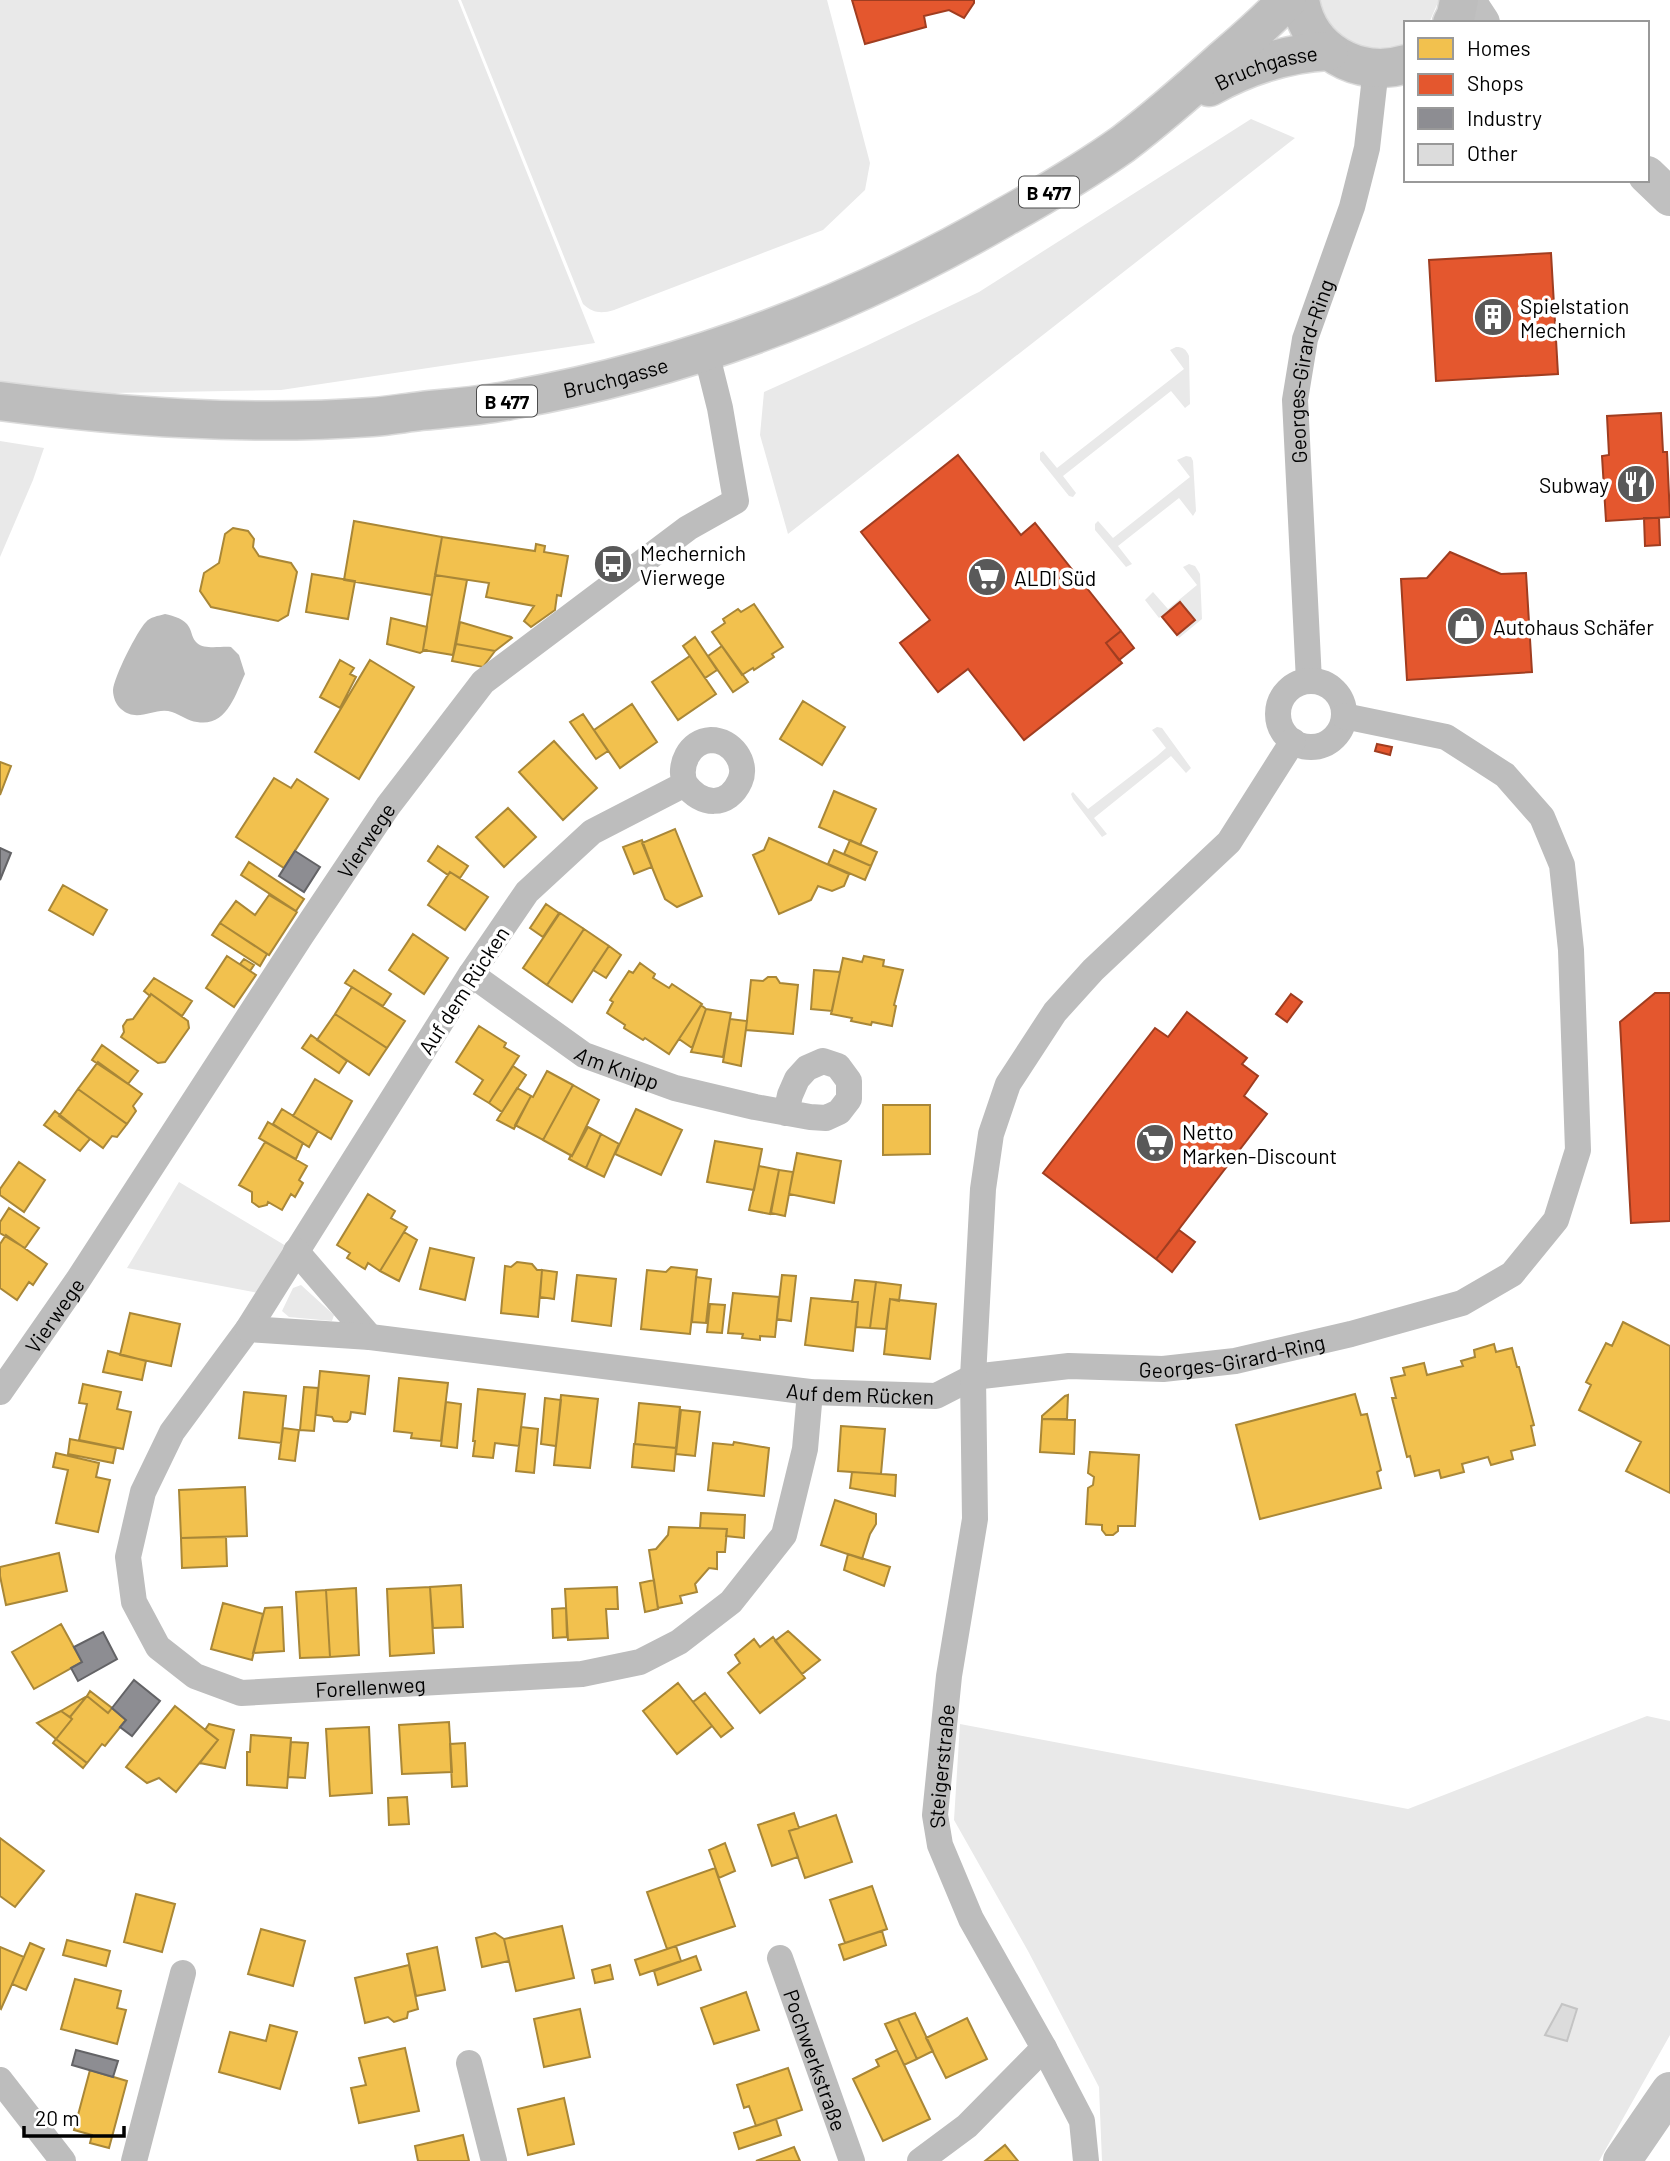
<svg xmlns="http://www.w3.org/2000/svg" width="1670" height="2161" font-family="Barlow,sans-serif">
<rect width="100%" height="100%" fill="#fff"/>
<path fill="#e9e9e9" d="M0,0H458L595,343L281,390L54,394L0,383Z
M461,0H827L870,163L865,190L823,230L614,310C601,314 593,313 583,304Z
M1315,0H1439L1429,23H1406V43L1393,49L1373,52L1336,37Z
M1251,119L1295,138L788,534L760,435L764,392L866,346L979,292Z
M1176,347C1183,347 1186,349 1189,356L1190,404L1185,408L1171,391L1063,476L1076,493L1073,497L1069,496L1040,460V453L1043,451L1057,468L1184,369L1170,350Z
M0,441L44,448L33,480L0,557Z
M1186,456L1191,457L1193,461L1196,511L1193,516L1179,498L1118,546L1132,564L1126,567L1095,530V524L1098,521L1113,538L1190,477L1177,460Z
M1189,564L1195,566L1200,574L1202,619L1179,638L1177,635L1195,620L1181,602L1159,618L1145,600L1153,592L1168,609L1197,585L1183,567Z
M1157,727L1162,728L1191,768L1186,773L1171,756L1094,818L1107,834L1102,837L1073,799L1071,794L1073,792L1088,809L1157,756L1166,748L1152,730Z
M179,1182L286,1246L258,1293L127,1268Z
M301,1285L334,1315L332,1321L289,1317L282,1311L293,1288Z
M1647,1716L1670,1721V2035L1599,2161H1102L1099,2087L1028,1951L954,1820L960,1724L1408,1809Z"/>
<path fill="#bbb" d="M165,614C174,616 185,619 189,627C192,632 192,639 197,643C205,650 221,646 231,647L239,655L245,674C235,695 227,727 197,722C188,721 181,715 172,712C155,706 138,724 121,709C116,705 113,697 113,690C114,677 137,631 146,622C150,617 158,616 165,614Z"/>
<path fill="#f2c14e" stroke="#a98737" stroke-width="2" d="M354,521L442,537L432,595L344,580Z
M233,528L248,531L254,539L253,547L259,556L291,563L297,572L288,615L278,621L211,607L200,591L204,573L219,563L225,534Z
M442,537L535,551L536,544L545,546L544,552L568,556L561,596L557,595L555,610L531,627L524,621L534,606L486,597L489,583L435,575Z
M312,574L355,581L348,619L306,612Z
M435,575L467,580L453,655L423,650Z
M754,604L783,647L772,654L774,657L754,670L753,668L742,675L712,632L725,623L723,619L738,609L741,612Z
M391,618L427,627L423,650H425L420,653L387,644Z
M460,622L511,637L512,638L495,651L456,644Z
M695,637L717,670L705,678L683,646Z
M456,644L495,651L483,667L452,661Z
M722,646L748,682L733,692L708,656Z
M690,656L716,694L678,720L652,682Z
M340,660L354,668L350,674L356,677L340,708L320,697Z
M370,660L414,687L359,779L315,752Z
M803,701L845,727L822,765L780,739Z
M632,704L657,742L620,768L594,730Z
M583,714L608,751L596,759L570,722Z
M554,741L597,788L563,820L519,772Z
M0,762L11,766L0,795Z
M274,778L291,788L297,779L328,799L284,868L236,837Z
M834,791L876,809L860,845L819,827Z
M508,808L536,837L504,867L476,837Z
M675,829L702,896L677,907L665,899L642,843Z
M769,838L849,874L844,886L832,891L818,886L811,900L779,914L753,855L764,850Z
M642,840L652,867L634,874L623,847Z
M850,840L877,852L871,866L844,854Z
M438,846L468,866L460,878L450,872L448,875L428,861Z
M834,850L871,866L865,880L828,864Z
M249,862L304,899L296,911L241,875Z
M450,872L488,897L465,930L428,905Z
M63,885L107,910L93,935L49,910Z
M269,895L297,912L269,955L220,923L236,901L255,915Z
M546,904L559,913L543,937L530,928Z
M560,913L584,929L547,985L523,968Z
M220,923L267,954L260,966L212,935Z
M584,929L609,946L572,1002L547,985Z
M413,934L448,958L424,994L389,970Z
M609,946L621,955L606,978L593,970Z
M227,956L256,975L234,1007L206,988Z
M864,956L884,960L883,966L903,970L894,1005L896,1006L892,1026L872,1022L871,1025L851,1021L852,1018L831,1014L843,958L862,962Z
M244,959L254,965L250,971L240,964Z
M640,963L655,974L653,978L669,988L672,984L702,1004L669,1054L645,1038L643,1040L624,1028L625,1025L607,1013L613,1002L610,1000L629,971L633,973Z
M354,970L391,994L383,1006L345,983Z
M814,970L840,972L832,1011L811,1009Z
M768,977H776L780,983L798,985L793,1034L746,1030L751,980L763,981Z
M154,978L192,1001L182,1016L151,994L150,996L144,991Z
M352,987L405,1021L387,1048L335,1014Z
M151,994L188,1021L189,1028L165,1062L158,1063L121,1037L124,1032L123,1026L127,1020L133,1019Z
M701,1005L706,1009L692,1048L679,1039Z
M706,1009L731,1013L723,1057L691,1052Z
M335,1014L387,1048L369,1075L317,1040Z
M730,1019L747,1021L741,1066L723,1062Z
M479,1026L506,1043L504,1047L519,1056L489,1103L474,1094L483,1080L456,1062Z
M311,1035L347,1061L339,1073L302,1048Z
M102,1045L138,1071L128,1084L92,1060Z
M98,1062L142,1094L133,1106L136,1111L127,1124L78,1089Z
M513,1066L526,1075L502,1112L489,1103Z
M547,1071L573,1085L543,1140L515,1125L531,1096L533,1097Z
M315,1079L352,1101L331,1139L293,1116Z
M573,1085L599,1100L572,1156L543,1140Z
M517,1088L531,1096L514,1129L497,1120Z
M78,1089L127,1124L117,1137L112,1136L103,1148L59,1116Z
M883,1105H930V1154L883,1155Z
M282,1109L318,1131L309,1147L273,1124Z
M636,1109L682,1130L661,1175L615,1154Z
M55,1111L90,1139L80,1151L44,1125Z
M268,1122L303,1143L296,1159L259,1138Z
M588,1127L601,1134L586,1168L569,1159L571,1155L572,1156Z
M601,1134L619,1144L604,1177L586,1168Z
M715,1141L762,1149L754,1190L707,1182Z
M265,1142L307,1166L299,1180L303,1183L295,1197L291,1194L282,1210L268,1202L267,1205L259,1207L252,1202V1192L239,1185Z
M797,1153L841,1161L834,1203L789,1194Z
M19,1162L45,1180L24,1212L0,1195V1189Z
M759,1166L779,1170L770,1214L749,1210Z
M779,1170L793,1172L785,1216L771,1213Z
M368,1194L395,1211L391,1218L407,1227L380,1271L368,1263L365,1269L347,1258L350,1253L337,1245Z
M9,1208L39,1228L25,1248L0,1233V1222Z
M404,1232L417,1240L399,1281L380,1271Z
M6,1235L47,1264L33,1285L29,1282L17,1300L0,1288V1244Z
M430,1248L474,1258L465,1300L420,1289Z
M517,1262L532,1264L537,1270H542L538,1317L501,1313L505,1266L511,1267Z
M671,1267L697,1270L690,1334L641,1329L647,1270L666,1272Z
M542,1270L557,1272L554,1299L540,1297Z
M577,1275L616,1279L611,1326L572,1321Z
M782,1275L796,1276L791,1321L777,1319Z
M696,1277L711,1279L706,1323L692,1322Z
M855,1280L876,1282L870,1328L856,1327L858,1302H852Z
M876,1282L901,1285L899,1301L890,1299L886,1329L870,1328Z
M733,1293L779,1297L775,1337L760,1336V1340L742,1338L743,1334L728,1333Z
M811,1298L858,1302L853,1351L805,1345Z
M890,1299L936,1304L930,1359L884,1354Z
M710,1304L725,1305L722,1333L707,1332Z
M130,1313L180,1324L171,1366L120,1355Z
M1623,1322L1670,1346V1493L1626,1471L1641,1442L1579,1410L1591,1385L1586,1382L1606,1343L1612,1346Z
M1494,1344L1496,1352L1512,1348L1517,1367H1519L1534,1425L1531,1426L1535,1445L1511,1451L1513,1459L1491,1465L1488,1457L1462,1464L1464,1472L1441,1478L1439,1470L1415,1476L1410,1456L1407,1457L1392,1398H1396L1391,1378L1405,1375L1403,1368L1424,1363L1427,1375L1463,1366L1461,1361L1475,1357L1474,1350Z
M108,1351L146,1361L142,1380L103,1372Z
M320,1371L369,1376L365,1414L351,1412L350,1419L347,1422L334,1421L332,1417L316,1415Z
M399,1378L448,1383L441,1441L411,1438L412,1433L394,1431Z
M83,1384L121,1392L117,1409L131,1412L123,1449L79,1440L87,1404L79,1403Z
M304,1387L318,1388L314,1431L300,1430Z
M478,1389L525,1394L519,1446L495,1443L493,1458L473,1456L475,1441H473Z
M244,1392L286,1396L281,1443L239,1438Z
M1355,1394L1361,1415L1367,1414L1381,1470L1377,1472L1381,1488L1260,1519L1236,1425Z
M561,1395L598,1399L590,1468L554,1465Z
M1068,1395L1067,1419H1042V1416L1065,1396Z
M545,1398L561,1400L556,1446L541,1444Z
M446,1402L461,1404L457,1448L441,1446Z
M639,1403L680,1407L676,1448L635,1444Z
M681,1410L700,1412L695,1456L676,1454Z
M1042,1419L1075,1420L1074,1454L1040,1452Z
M841,1426L885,1429L881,1474L838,1471Z
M521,1427L538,1429L534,1473L516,1471Z
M283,1428L299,1430L295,1461L279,1459Z
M70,1439L116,1448L113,1463L68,1454Z
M734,1442L769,1448L764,1496L708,1490L713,1443L733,1445Z
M634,1444L676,1448L674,1471L632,1467Z
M1090,1452L1139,1455L1135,1526H1118V1531L1113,1535H1106L1102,1530V1525L1086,1524L1088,1488L1093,1485L1094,1477L1088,1473Z
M56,1453L99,1463L96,1477L110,1480L98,1532L56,1523L68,1470L53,1467Z
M852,1472L896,1475L895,1496L850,1488Z
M245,1487L247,1536L181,1538L179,1490Z
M835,1500L876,1514V1524L870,1534L862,1559L821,1545Z
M701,1513L745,1515L744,1538L726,1536L727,1529L700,1528Z
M669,1527L727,1529L725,1552H717V1569L709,1568L695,1584L697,1592L680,1596L682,1603L658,1608L649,1550L656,1549L668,1535Z
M226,1537L227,1566L182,1568L181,1538Z
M59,1553L67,1591L6,1605L0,1576V1567Z
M848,1554L890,1567L884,1586L844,1570Z
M654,1580L658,1609L645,1612L640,1583Z
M461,1585L463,1627L433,1628L430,1587Z
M430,1587L434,1653L390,1656L387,1589Z
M617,1587L618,1609H606L608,1638L568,1640L565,1589Z
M356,1588L359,1655L330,1657L326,1590Z
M326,1590L330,1657L300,1658L296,1592Z
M223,1603L263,1614L252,1660L211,1649Z
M282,1607L284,1651L253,1653L265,1608Z
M566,1608L567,1637L553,1638L552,1609Z
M61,1624L82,1662L34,1689L12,1652Z
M788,1631L820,1660L802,1674L775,1641Z
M773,1637L805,1678L760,1713L728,1673L740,1663L735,1655L754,1639L760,1647Z
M678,1683L712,1726L677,1754L643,1711Z
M90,1691L112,1708L108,1713L87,1696Z
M705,1693L733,1728L721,1737L693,1702Z
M87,1696L108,1713L112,1708L126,1720L105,1746L102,1744L87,1763L56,1739L72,1719L70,1717Z
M87,1696L70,1717L61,1711Z
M175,1706L218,1740L176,1792L159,1778L147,1783L126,1767Z
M61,1711L72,1719L56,1739L37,1723Z
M449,1722L452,1772L402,1774L399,1725Z
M209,1724L234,1730L225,1768L200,1763L218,1740L205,1730Z
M369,1727L372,1793L330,1796L326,1729Z
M251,1735L291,1738L287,1788L247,1785V1752H250Z
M56,1739L87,1763L83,1768L53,1743Z
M291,1742L308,1743L305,1778L288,1777Z
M465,1743L467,1786L452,1787L450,1744Z
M407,1797L409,1824L389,1825L388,1798Z
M794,1813L799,1828L789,1831L798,1857L772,1866L758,1825Z
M836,1815L852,1862L805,1878L789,1831Z
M0,1838L44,1871L15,1907L0,1896Z
M725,1843L735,1871L719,1878L709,1850Z
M715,1868L735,1926L667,1949L647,1892Z
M872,1886L887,1929L845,1943L830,1900Z
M136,1894L175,1904L162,1952L124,1942Z
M562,1926L574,1978L516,1991L504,1939Z
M261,1929L305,1941L293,1986L248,1974Z
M882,1931L886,1945L844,1960L839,1945Z
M495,1933L504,1939L509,1961L482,1967L476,1938Z
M67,1940L110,1951L106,1966L63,1955Z
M30,1943L44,1949L26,1990L12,1984Z
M676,1946L681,1961L640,1975L635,1960Z
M0,1947L24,1957L1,2009L0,2008Z
M437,1947L445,1990L416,1996L407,1954Z
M696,1956L701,1970L658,1985L654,1971Z
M409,1965L418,2009L408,2012L407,2018L394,2022L388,2017L365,2023L355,1978Z
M610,1965L613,1979L595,1983L592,1970Z
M75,1979L121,1991L117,2008L126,2010L117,2044L61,2029Z
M746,1992L759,2030L714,2044L701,2008Z
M580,2009L590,2057L544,2067L534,2019Z
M915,2013L933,2051L917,2059L898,2019Z
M967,2018L987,2059L946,2078L926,2038Z
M898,2019L917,2059L904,2065L885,2024Z
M270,2025L297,2032L280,2089L219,2072L230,2032L266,2041Z
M405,2048L419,2111L359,2123L351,2088L366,2085L359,2058Z
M897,2050L930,2119L883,2141L853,2079L879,2066L876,2060Z
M788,2068L802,2110L756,2126L749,2106L744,2108L737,2085Z
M90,2070L127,2081L109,2148L90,2143L92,2135L74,2130Z
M564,2098L574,2144L528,2155L518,2109Z
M776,2119L781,2135L739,2149L734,2133Z
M463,2135L469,2161H418L415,2146Z
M1005,2145L1018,2161H985Z
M794,2147L800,2161H756Z"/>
<path fill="#e4572e" stroke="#a03d20" stroke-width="2" d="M852,0H974V3L964,18L949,10L924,16L926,27L865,44Z
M1551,253L1558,374L1436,381L1429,260Z
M1661,413L1663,452H1667L1670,517L1606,521L1602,456L1609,455L1607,416Z
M958,455L1021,535L1035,523L1121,631L1106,643L1122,663L1024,740L968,669L938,692L900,643L930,620L861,532Z
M1644,518H1659L1660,545L1645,546Z
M1450,552L1501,574L1526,573L1532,672L1407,680L1401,579L1427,578Z
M1180,602L1195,620L1177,635L1162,617Z
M1121,631L1134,648L1119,660L1106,643Z
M1377,744L1392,747L1390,755L1375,751Z
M1655,993H1670V1221L1631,1223L1620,1022Z
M1291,994L1302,1002L1287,1022L1276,1014Z
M1187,1012L1247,1058L1242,1064L1258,1076L1244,1096L1267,1114L1156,1259L1043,1173L1155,1028L1168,1037Z
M1179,1230L1195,1242L1172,1272L1156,1259Z"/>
<path fill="#8d8d92" stroke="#636366" stroke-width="2" d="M0,848L11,853L0,880Z
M295,851L320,867L304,892L279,876Z
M103,1632L117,1659L78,1681L71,1668L82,1662L74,1647Z
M134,1680L160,1701L132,1736L120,1727L126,1720L112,1708Z
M76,2050L118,2061L113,2077L72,2065Z"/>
<path fill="#dcdcdc" stroke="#c4c4c4" stroke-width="2" d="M1562,2004L1577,2009L1567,2041L1545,2035Z"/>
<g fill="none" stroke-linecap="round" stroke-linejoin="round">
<g stroke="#dbdbdb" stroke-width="41">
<g id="primary">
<path d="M1300,0C1308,50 1358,79 1406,64"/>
<path d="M1452,23L1456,15L1459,0"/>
<path id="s8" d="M1209,87C1247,66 1286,53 1329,51"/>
<path id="s9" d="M0,401C123,417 247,426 372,417C388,416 404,413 421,411C451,408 481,406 511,400C685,369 851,306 1003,218C1044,195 1085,171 1123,144C1157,118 1188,91 1220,62C1243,42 1266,23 1287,0"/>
</g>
</g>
<g stroke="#bdbdbd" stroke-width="26">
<path id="s1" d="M1309,681L1295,400L1305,339L1352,207L1367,148L1376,68"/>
<circle cx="1311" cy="714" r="33"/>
<path id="s2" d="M685,784C678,766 689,741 711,740C732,740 748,763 740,781C728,808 701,806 685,784L592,832L527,892L471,974L248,1329L172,1432L143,1492L128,1557L134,1602L158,1647L195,1676L241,1693L582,1674L640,1662L679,1642L731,1602L784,1535L805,1449L810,1392"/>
<path id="s3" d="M471,974L584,1055L675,1088L755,1107L810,1117L826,1118L839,1112L849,1099V1081L838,1066L823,1061L807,1068L797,1079L790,1095L786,1113"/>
<path d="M296,1251L370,1337"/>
<path id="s4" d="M248,1329L370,1337L810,1392L936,1396L973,1377L1069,1366L1163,1369L1235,1361L1351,1334L1462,1303L1512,1274L1556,1220L1578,1150L1571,950L1562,865L1542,817L1505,775L1446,737L1344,716"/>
<path id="s5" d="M0,1392L78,1280L301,936L388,806L483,682L688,528L736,501L720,408L706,352"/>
<path id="s6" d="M780,1958L852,2161"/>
<path d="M1044,2048L1082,2121L1086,2161"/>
<path d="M469,2063L494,2161"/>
<path d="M0,2080L63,2161"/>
<path d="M134,2161L183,1973"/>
<path id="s7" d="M920,2161L967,2126L1044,2048L971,1919L940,1845L935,1815L949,1676L975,1519L973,1377L983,1189L991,1134L1008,1084L1055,1012L1093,970L1229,842L1293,741"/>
</g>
<path stroke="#c0c0c0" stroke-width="38" d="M1466,0L1481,23
M1647,175L1670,197
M1622,2161L1670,2091"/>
<use href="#primary" stroke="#bdbdbd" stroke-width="38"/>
</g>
<defs>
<g id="building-disc" transform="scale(2.0125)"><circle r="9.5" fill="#595959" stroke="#fff"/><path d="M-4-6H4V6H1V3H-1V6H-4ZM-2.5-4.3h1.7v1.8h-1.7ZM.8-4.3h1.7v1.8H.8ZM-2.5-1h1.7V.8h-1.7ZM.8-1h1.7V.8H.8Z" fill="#fff"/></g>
<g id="restaurant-disc" transform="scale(2.0125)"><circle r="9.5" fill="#595959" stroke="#fff"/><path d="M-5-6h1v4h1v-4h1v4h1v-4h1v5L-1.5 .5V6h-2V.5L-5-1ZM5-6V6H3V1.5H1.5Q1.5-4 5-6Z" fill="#fff"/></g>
<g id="bus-disc" transform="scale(2.0125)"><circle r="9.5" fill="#595959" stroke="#fff"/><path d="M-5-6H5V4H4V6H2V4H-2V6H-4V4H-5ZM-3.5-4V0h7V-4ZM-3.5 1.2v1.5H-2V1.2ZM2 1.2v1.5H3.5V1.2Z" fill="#fff"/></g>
<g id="supermarket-disc" transform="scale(2.0125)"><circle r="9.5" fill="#595959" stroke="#fff"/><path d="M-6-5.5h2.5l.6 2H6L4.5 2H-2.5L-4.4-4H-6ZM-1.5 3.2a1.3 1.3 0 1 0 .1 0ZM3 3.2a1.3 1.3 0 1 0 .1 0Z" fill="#fff"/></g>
<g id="shop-disc" transform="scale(2.0125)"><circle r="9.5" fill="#595959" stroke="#fff"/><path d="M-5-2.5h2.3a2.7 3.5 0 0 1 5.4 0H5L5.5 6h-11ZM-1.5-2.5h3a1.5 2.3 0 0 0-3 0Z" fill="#fff"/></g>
</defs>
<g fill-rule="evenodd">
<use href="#building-disc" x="1493" y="317"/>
<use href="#restaurant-disc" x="1636" y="484"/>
<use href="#bus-disc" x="613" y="564"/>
<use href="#supermarket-disc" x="987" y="577"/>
<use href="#shop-disc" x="1466" y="626"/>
<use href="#supermarket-disc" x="1155" y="1143"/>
</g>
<g text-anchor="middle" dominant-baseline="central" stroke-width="7" stroke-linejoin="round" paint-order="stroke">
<g fill="#fff" stroke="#4c4c4c" stroke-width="2">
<rect x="1019" y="176.5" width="60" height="31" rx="5"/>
<rect x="477" y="385.5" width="60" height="31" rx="5"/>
</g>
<g font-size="19" font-weight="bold" fill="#000">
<text x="1049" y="192">B 477</text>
<text x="507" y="401">B 477</text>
</g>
<g font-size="21" fill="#000" stroke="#fff">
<text stroke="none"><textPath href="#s8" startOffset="61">Bruchgasse</textPath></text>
<text stroke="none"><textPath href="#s1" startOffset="312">Georges-Girard-Ring</textPath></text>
<text stroke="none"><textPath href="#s9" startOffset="620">Bruchgasse</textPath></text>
<text stroke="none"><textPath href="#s5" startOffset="662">Vierwege</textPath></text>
<text transform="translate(463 990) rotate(-57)">Auf dem Rücken</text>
<text stroke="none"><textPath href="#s3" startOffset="175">Am Knipp</textPath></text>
<text stroke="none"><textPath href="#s5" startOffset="94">Vierwege</textPath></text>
<text stroke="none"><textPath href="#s4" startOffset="994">Georges-Girard-Ring</textPath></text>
<text stroke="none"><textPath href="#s4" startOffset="616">Auf dem Rücken</textPath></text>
<text stroke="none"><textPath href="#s2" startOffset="1482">Forellenweg</textPath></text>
<text stroke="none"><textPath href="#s7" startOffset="476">Steigerstraße</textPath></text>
<text stroke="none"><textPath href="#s6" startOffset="108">Pochwerkstraße</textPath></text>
</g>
<g font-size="21" fill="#000" stroke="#fff" text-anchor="start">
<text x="1520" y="305">Spielstation<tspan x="1520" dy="24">Mechernich</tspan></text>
<text x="1609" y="484" text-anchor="end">Subway</text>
<text x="640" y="552">Mechernich<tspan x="640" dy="24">Vierwege</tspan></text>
<text x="1014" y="577">ALDI Süd</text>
<text x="1493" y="626">Autohaus Schäfer</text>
<text x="1182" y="1131">Netto<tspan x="1182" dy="24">Marken-Discount</tspan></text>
</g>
</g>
<rect x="1404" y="21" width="245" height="161" fill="#ffffff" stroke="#999999" stroke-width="2"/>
<rect x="1418" y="38" width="35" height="21" fill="#f2c14e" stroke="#999999" stroke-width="2"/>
<text x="1467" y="56" font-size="21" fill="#000000">Homes</text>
<rect x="1418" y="74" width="35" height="21" fill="#e4572e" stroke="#999999" stroke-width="2"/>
<text x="1467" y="91" font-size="21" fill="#000000">Shops</text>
<rect x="1418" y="108" width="35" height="21" fill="#8d8d92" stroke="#999999" stroke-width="2"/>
<text x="1467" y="126" font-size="21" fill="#000000">Industry</text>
<rect x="1418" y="144" width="35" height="21" fill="#dcdcdc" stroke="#999999" stroke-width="2"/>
<text x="1467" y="161" font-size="21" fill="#000000">Other</text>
<path d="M24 2126v10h100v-10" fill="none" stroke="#000000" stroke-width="3.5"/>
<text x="35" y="2126" font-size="21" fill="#000000" stroke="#ffffff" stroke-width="5" paint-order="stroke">20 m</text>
</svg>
